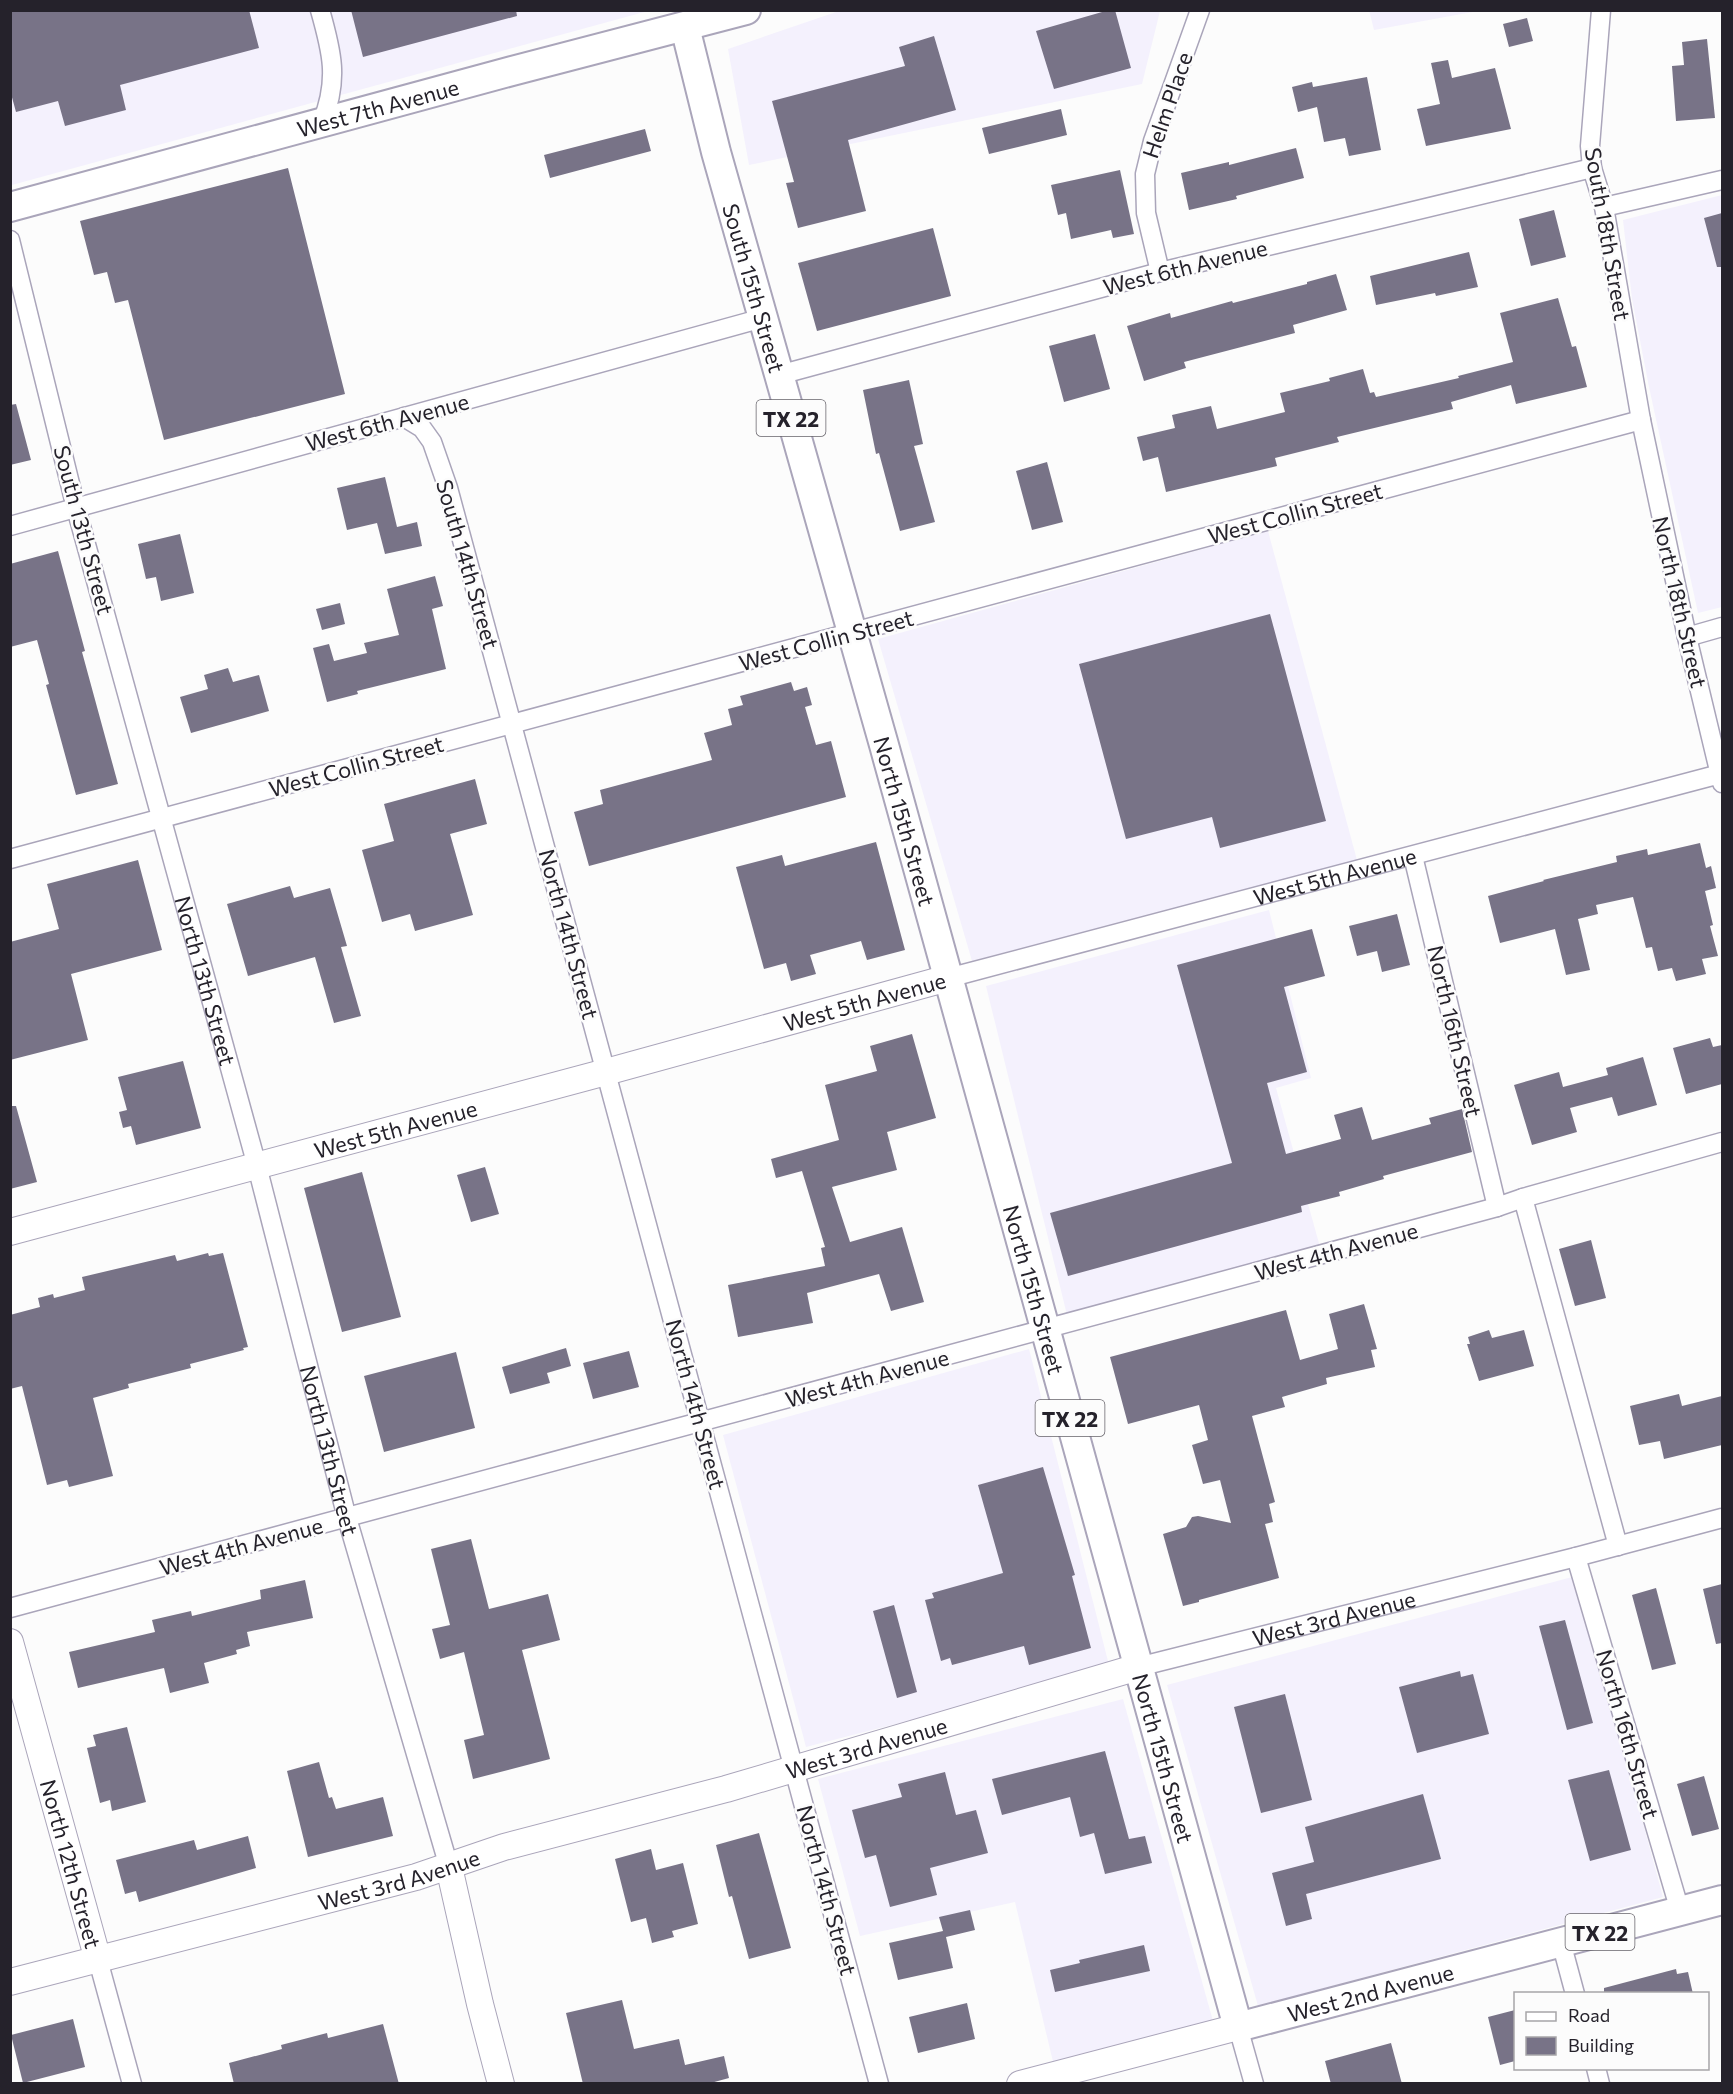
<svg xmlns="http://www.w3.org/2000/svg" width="1733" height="2094" font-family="Commissioner,sans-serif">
<rect width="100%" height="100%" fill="#fcfcfc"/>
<path fill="#f4f1fd" d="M1369,10H1478V11L1374,30Z
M10,11H648L12,185L10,178Z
M839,11H1160L1142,84L749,165L728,49Z
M1722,195V607L1698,613L1649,387L1632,299L1623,220Z
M1268,531L1357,860L972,961L878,639Z
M1269,910L1311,1078L1276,1088L1320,1247L1067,1315L986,986Z
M1029,1349L1110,1669L806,1747L723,1435Z
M1576,1576L1663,1897L1258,2006L1167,1685Z
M1123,1699L1213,2021L1054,2066L1015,1902L860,1936L818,1779Z"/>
<path fill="#787387" d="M10,10H249L259,48L120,85L126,110L65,126L58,101L16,112L10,90Z
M351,10H516L517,16L363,57Z
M1109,10H1115L1131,68L1054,89L1036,31Z
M1527,18L1533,41L1509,47L1503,24Z
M934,36L956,110L848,140L866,211L798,228L786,183L794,182L772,101L905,66L899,47Z
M1707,39L1715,118L1676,121L1672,66L1684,65L1682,42Z
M1448,60L1452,78L1495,68L1511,129L1426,146L1417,109L1440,104L1431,63Z
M1367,77L1381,150L1349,156L1345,138L1324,142L1317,107L1298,112L1292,87L1312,82L1313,87Z
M1061,109L1067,135L989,154L982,128Z
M645,129L651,151L550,178L544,155Z
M1296,148L1304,178L1236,196L1237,199L1189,210L1181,173L1229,162V165Z
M288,168L345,394L164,440L128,300L115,303L107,272L94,275L80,221Z
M1120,170L1134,234L1113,238L1111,230L1071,239L1066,213L1058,215L1051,185Z
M1554,210L1566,257L1531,266L1519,219Z
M1722,213V267H1717L1704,218Z
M933,228L951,296L817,331L798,263Z
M1469,252L1478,287L1436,296L1435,293L1376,305L1370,276Z
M1336,274L1347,310L1293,325L1295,333L1184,362L1186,368L1144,381L1127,326L1170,313L1171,318L1232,301L1233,303L1307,284V282Z
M1558,298L1572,347L1576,346L1587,387L1516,404L1511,385L1451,402L1453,409L1337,437L1339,442L1275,458L1277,466L1166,492L1158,457L1143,461L1137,437L1175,428L1172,415L1211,406L1217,429L1285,412L1280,393L1330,381L1329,378L1363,369L1370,393L1374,392L1376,397L1459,378L1458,376L1513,362L1500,313Z
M1095,334L1110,389L1064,402L1049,346Z
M909,380L923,444L914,446L935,522L900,531L879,453L876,454L863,390Z
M16,404L31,460L10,465V405Z
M1047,462L1063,522L1032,530L1016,471Z
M385,477L397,527L417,522L422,546L385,554L377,523L347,530L337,488Z
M180,534L194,593L161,601L156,577L146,579L138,544Z
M58,551L85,651L82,652L118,784L76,795L46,685L49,684L37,640L10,647V564Z
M435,576L443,606L432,609L446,669L357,691L358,694L327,702L313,648L329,644L334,661L367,653L364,643L399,635L387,589Z
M340,603L345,624L322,630L316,609Z
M1270,614L1326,821L1220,848L1212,817L1126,839L1079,664Z
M228,668L233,682L259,675L269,711L191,733L180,697L208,689L204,675Z
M791,682L794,691L807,687L812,705L805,707L816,745L831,741L846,797L589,866L574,812L603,804L600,790L712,760L704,733L732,725L728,709L743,705L740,696Z
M475,779L487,824L450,834L473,915L415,931L410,914L382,922L362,850L394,841L384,804Z
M876,842L905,950L867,960L861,941L810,955L816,974L791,981L786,963L764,969L736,867L782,855L785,866Z
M1700,843L1706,868L1711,866L1716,888L1705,891L1713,925L1710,926L1718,956L1702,959L1706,974L1676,981L1672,968L1658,971L1652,947L1646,948L1633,897L1596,905L1598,914L1578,919L1590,970L1566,975L1555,929L1500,943L1488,896L1544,881L1543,880L1617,862L1616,856L1647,849L1648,855Z
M138,860L162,950L71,974L88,1040L10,1060V942L59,929L47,884Z
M290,886L294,898L330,888L347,946L341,947L361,1016L334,1023L315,957L248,976L227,904Z
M1397,914L1410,965L1382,972L1377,951L1357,956L1349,926Z
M1312,929L1325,976L1284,987L1307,1072L1267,1083L1286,1154L1341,1139L1334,1115L1362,1107L1372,1140L1431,1124L1429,1118L1462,1109L1472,1152L1383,1176L1384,1179L1339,1192L1340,1196L1301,1206L1302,1212L1068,1276L1050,1213L1232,1163L1177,965Z
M912,1034L936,1118L887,1132L897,1170L832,1187L850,1242L902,1227L924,1302L891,1311L879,1274L807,1293L813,1323L738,1337L728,1285L825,1266L821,1248L825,1247L802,1171L776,1178L771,1159L839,1140L825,1085L877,1071L870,1046Z
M1710,1038L1713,1047L1722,1045V1084L1686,1094L1673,1048Z
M1643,1057L1657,1105L1618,1116L1612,1097L1570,1108L1577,1132L1532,1145L1514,1085L1559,1072L1563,1087L1608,1075L1606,1068Z
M183,1061L201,1128L136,1145L131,1126L123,1128L119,1112L127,1110L118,1077Z
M10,1106H16L37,1182L10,1189Z
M485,1167L499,1214L471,1222L457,1175Z
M362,1172L401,1317L342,1332L304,1188Z
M1591,1240L1606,1298L1575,1306L1559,1249Z
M208,1253L209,1256L223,1253L248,1347L243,1348L244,1350L190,1364L191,1368L128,1384L129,1388L93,1398L113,1476L69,1487L67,1480L47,1485L22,1386L10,1389V1315L40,1307L38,1298L53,1294L54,1298L85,1290L82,1277L175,1255L177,1261Z
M1364,1304L1377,1349L1371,1350L1375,1367L1326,1378L1327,1384L1282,1397L1285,1407L1252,1416L1275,1502L1269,1504L1273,1522L1265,1524L1279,1578L1199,1600V1602L1183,1606L1163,1534L1186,1527L1192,1517L1198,1516L1231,1523L1220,1480L1203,1484L1192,1445L1208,1440L1199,1405L1128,1424L1110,1357L1286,1310L1300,1360L1338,1349L1329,1314Z
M1489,1330L1492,1338L1524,1330L1534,1366L1479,1381L1467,1344H1470L1468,1337Z
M566,1348L571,1366L547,1373L550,1383L510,1394L502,1367Z
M629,1351L639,1387L593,1399L583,1363Z
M456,1352L475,1428L384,1452L364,1376Z
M1679,1394L1682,1406L1722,1396V1445L1664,1459L1660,1441L1639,1445L1630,1406Z
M1043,1467L1075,1575L1072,1576L1091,1648L1029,1665L1024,1646L952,1665L950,1658L941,1661L925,1600L934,1598L932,1593L1003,1573L978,1485Z
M471,1539L489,1609L548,1594L560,1640L522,1650L550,1759L473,1779L464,1740L484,1735L464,1652L440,1659L432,1629L450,1625L431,1549Z
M305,1580L313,1618L247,1632L250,1646L236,1650L237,1654L204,1663L209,1683L170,1693L164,1668L78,1688L69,1652L155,1632L152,1620L191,1611L192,1616L261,1599L260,1590Z
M1722,1584V1643L1716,1644L1703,1589Z
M1656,1588L1676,1664L1652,1670L1632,1595Z
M894,1605L917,1692L897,1698L873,1611Z
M1565,1620L1593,1723L1567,1730L1539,1626Z
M1460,1671L1461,1677L1473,1674L1489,1734L1417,1753L1399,1687Z
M1285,1694L1312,1800L1261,1813L1234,1707Z
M127,1727L146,1802L112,1811L110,1800L100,1803L87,1748L96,1746L93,1735Z
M1105,1751L1129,1839L1145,1836L1152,1863L1105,1874L1094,1833L1080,1837L1070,1797L1002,1815L992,1779Z
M319,1762L329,1798L332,1797L336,1809L383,1797L393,1836L308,1857L287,1771Z
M1609,1770L1631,1850L1590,1861L1568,1780Z
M945,1772L956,1815L976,1810L988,1853L930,1868L937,1895L890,1907L876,1855L865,1858L852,1810L902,1797L898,1784Z
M1704,1776L1719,1829L1692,1836L1677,1784Z
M1423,1794L1441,1859L1306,1894L1312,1919L1286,1926L1272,1873L1314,1862L1305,1827Z
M759,1833L791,1948L749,1959L732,1896L729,1897L716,1845Z
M248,1836L256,1868L139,1902L136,1891L125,1894L116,1860L194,1840L197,1850Z
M651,1849L656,1870L683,1863L698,1924L672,1931L674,1937L652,1943L646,1918L631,1922L615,1859Z
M970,1910L975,1930L946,1937L953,1968L898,1980L889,1943L943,1931L939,1917Z
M1144,1945L1150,1971L1055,1992L1050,1970L1080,1963L1079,1960Z
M1676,1969L1677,1974L1688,1972L1693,1994H1604V1988Z
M622,2000L634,2049L679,2039L685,2065L724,2056L729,2078L707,2084H583L566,2013Z
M967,2003L975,2039L918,2053L909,2017Z
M1515,2010V2061L1500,2065L1488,2017Z
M73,2019L85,2067L23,2083L11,2035Z
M383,2024L399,2084H234L229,2063L282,2049L281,2045L327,2033L328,2038Z
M1391,2043L1402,2084H1331L1325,2061Z"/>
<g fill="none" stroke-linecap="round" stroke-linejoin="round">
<g stroke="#aaa5ba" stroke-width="21">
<g id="street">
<path d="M320,10C332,52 339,80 322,122"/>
<path d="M1601,10L1590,146L1592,168L1604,207L1641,420L1687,637L1722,783"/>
<path d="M1604,207L1722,180"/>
<path id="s1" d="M10,240L76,508L257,1166L347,1518L449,1867"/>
<path d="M1160,272L1146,213L1145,174L1153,141L1200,10"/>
<path d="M779,375L1160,272L1592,168"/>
<path d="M404,417L422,428L432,442L448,488L879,2084"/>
<path d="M10,526L763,318"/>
<path d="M1687,637L1722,627"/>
<path d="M1413,856L1497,1207"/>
<path d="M10,859L1641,420"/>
<path id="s2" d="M948,978L1720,774"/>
<path d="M1523,1198L1618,1546"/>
<path d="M1576,1557L1680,1911"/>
<path d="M10,1608L1497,1207L1523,1198L1722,1142"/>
<path id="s3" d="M1138,1667L1576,1557L1722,1518"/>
<path d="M1561,1942L1575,1994"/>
<path d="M98,1960L132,2084"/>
<path d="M1238,2027L1254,2084"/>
<path d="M1596,2068L1600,2084"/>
</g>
</g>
<g stroke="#aaa5ba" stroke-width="28">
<g id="secondary">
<path id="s4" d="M10,1232L606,1072L948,978"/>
<path id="s5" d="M10,1642L98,1960"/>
<path d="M449,1867L480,2004L501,2084"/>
<path id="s6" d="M10,1982L416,1877L504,1847L726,1789L1138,1667"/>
<path d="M1020,2084L1238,2027"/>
</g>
</g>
<g stroke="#aaa5ba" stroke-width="32">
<g id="primary">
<path id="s7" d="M685,27L716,152L884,745L1238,2027L1722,1900"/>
<path id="s8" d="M10,207L512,71L746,10"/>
</g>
</g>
<use href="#street" stroke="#fff" stroke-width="18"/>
<use href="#secondary" stroke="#fff" stroke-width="26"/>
<use href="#primary" stroke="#fff" stroke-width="28"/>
</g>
<g text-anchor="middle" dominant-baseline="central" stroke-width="5" stroke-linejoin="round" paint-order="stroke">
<g fill="#fcfcfc" stroke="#66636a" stroke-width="1.5">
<rect x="756.5" y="400" width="69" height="36" rx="4.5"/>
<rect x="1035.5" y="1400" width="69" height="36" rx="4.5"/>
<rect x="1565.5" y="1914" width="69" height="36" rx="4.5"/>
</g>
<g font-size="21" font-weight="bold" fill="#25222b">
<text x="791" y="418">TX 22</text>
<text x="1070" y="1418">TX 22</text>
<text x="1600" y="1932">TX 22</text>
</g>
<g font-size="22" fill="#25222b" stroke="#fcfcfc">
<text transform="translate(1167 105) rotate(-71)">Helm Place</text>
<text stroke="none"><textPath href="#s8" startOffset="381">West 7th Avenue</textPath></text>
<text transform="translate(1608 234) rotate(80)">South 18th Street</text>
<text transform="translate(1185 267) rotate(-14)">West 6th Avenue</text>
<text stroke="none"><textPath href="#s7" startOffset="270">South 15th Street</textPath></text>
<text transform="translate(387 422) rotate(-15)">West 6th Avenue</text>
<text transform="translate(1295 513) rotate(-15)">West Collin Street</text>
<text transform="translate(84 530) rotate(75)">South 13th Street</text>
<text transform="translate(468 564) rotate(74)">South 14th Street</text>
<text transform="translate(1680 602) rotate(77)">North 18th Street</text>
<text transform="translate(826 640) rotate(-15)">West Collin Street</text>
<text transform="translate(356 766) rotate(-15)">West Collin Street</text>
<text stroke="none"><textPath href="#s7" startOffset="824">North 15th Street</textPath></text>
<text stroke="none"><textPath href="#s2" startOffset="400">West 5th Avenue</textPath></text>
<text transform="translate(569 934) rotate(75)">North 14th Street</text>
<text stroke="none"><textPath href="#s1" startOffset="766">North 13th Street</textPath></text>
<text stroke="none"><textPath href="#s4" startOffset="885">West 5th Avenue</textPath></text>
<text transform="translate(1455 1031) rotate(77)">North 16th Street</text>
<text stroke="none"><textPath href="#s4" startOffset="399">West 5th Avenue</textPath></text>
<text transform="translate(1336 1251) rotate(-15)">West 4th Avenue</text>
<text stroke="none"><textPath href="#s7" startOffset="1310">North 15th Street</textPath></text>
<text transform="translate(867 1378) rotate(-15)">West 4th Avenue</text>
<text transform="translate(696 1404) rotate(75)">North 14th Street</text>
<text stroke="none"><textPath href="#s1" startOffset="1252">North 13th Street</textPath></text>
<text transform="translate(241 1546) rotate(-15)">West 4th Avenue</text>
<text stroke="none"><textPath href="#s3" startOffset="202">West 3rd Avenue</textPath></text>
<text transform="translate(1628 1734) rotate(74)">North 16th Street</text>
<text stroke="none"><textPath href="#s6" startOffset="888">West 3rd Avenue</textPath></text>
<text stroke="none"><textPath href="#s7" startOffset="1796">North 15th Street</textPath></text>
<text stroke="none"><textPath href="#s5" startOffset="230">North 12th Street</textPath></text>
<text stroke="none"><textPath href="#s6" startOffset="402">West 3rd Avenue</textPath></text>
<text transform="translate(827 1890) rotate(75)">North 14th Street</text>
<text stroke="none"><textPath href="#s7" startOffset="2212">West 2nd Avenue</textPath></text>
</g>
</g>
<rect width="1733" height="2094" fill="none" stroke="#25222b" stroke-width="24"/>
<rect x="1514" y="1992" width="195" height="78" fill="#fcfcfc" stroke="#a6a5a8" stroke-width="1.5"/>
<rect x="1526" y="2012" width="30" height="9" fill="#ffffff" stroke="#a6a5a8" stroke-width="1.5"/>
<text x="1568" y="2022" font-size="18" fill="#25222b">Road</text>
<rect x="1526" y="2037" width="30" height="18" fill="#787387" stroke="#a6a5a8" stroke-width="1.5"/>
<text x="1568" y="2052" font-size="18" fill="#25222b">Building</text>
</svg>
